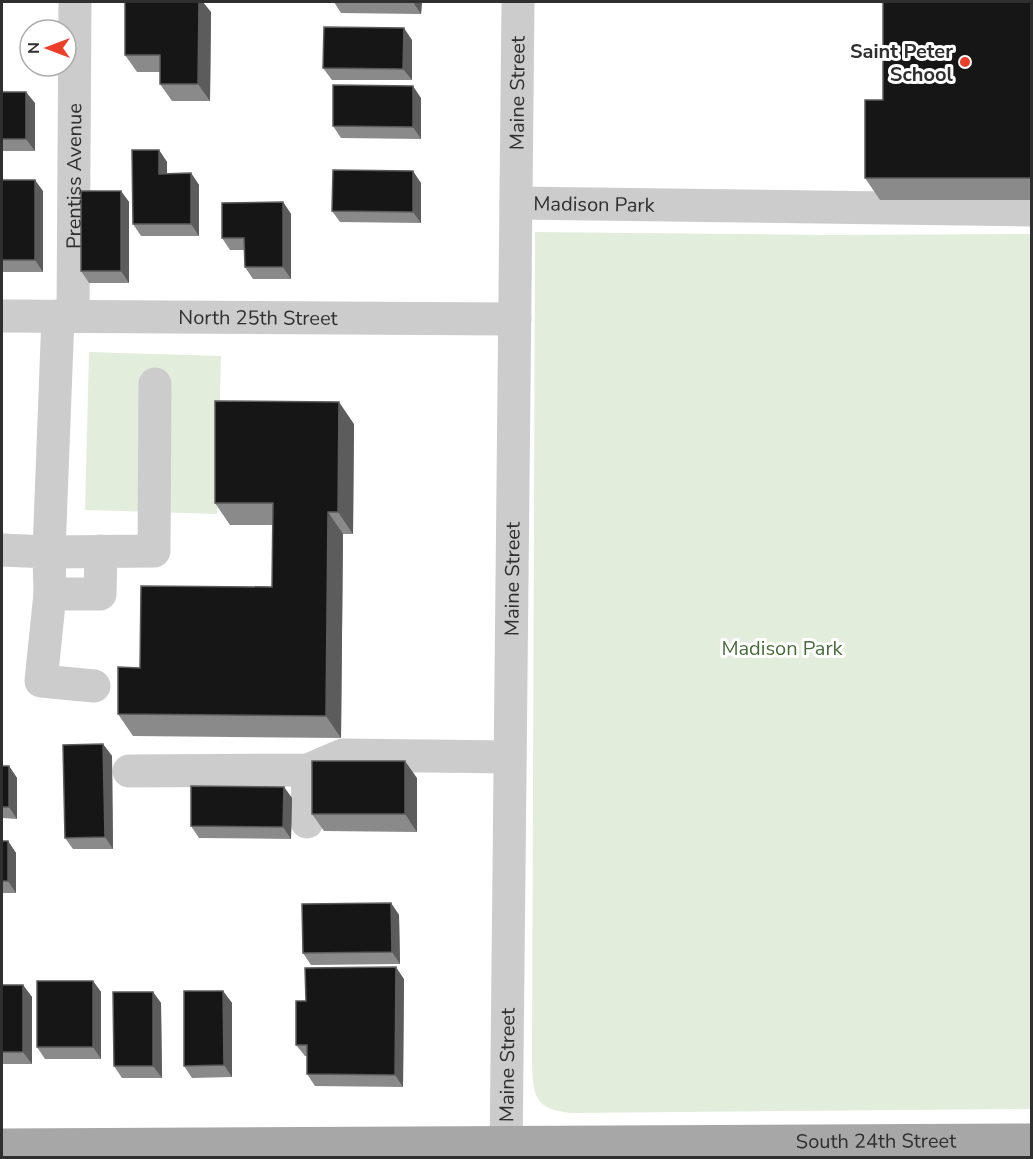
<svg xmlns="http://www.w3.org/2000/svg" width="1033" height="1159" font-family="'Nunito Sans',sans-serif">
<rect width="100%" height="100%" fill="#fff"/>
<path fill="#e2eddc" d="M535,232L829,235L1031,234V1109L571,1113C534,1109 533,1096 532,1062Z
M89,352L221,356L217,514L85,510Z"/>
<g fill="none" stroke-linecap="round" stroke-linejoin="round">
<g stroke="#ccc" stroke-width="33">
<path id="s1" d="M516,203L1032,210"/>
<path id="s2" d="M2,316L515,319"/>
<path d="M58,316L49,552L154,551L155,384"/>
<path id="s3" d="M73,316L75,2"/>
<path d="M2,550L49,552L50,594H100L101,551"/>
<path d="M50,594L41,681L94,686"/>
<path d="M129,771L308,770L343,755L510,757"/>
<path d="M307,822L308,770"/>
<path id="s4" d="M506,1158L518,2"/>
</g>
<path stroke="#a7a7a7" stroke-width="33" id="s5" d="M2,1145L1032,1140"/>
</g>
<path fill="#8a8a8a" d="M334,2H422L421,14L341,13Z
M1032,2V200H880L865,178L883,100Z
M211,12L210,101H172L160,84V72H137L125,55Z
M412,40V80H332L323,68Z
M2,92L35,103V151H2Z
M421,98V139L341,138L333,126Z
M159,150L167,162V173H191L199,185V236H141L133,224Z
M2,180L43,191V272H3L2,270Z
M421,183V223L340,222L332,211Z
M121,191L129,202V283H89L81,271Z
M283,202L291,214V279H253L245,267V250H230L222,238Z
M354,424L353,534H343L341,738L133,736L118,714L140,668L272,587L273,525H230L215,503Z
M103,744L112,756L113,849H73L65,838Z
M2,766H9L17,778V819L2,818Z
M417,778V832L324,831L312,814Z
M284,787L292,798L291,839L199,838L191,826Z
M2,841H8L16,853V893H2Z
M391,903L399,915L400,964L311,965L303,953Z
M404,979L403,1087L315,1086L307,1074V1056H305L296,1045L306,1001Z
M93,981L101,992V1059H45L37,1047Z
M2,985H23L32,997V1064H2Z
M223,991L232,1003V1077L192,1078L184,1066Z
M153,992L161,1003L162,1078H122L114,1066Z"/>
<path fill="#5c5c5c" d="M2,2H3V38L2,35Z
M199,2H203L211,12L210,101L198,84Z
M413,2H422L421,14Z
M404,28L412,40V80L403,69Z
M413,86L421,98V139L413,127Z
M26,92L35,103V151L26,139Z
M159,150L167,162V185L159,174Z
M413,171L421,183V223L413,212Z
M191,173L199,185V236L191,224Z
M35,180L43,191V272L35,260Z
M121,191L129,202V283L121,271Z
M283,202L291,214V279L283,267Z
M339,402L354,424L353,534L338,512Z
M328,512L343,534L341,738L326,716Z
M103,744L112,756L113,849L105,837Z
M405,761L417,778V832L405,814Z
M9,766L17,778V819L9,807Z
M284,787L292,798L291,839L283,827Z
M8,841L16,853V893L8,881Z
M391,903L399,915L400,964L392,952Z
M396,967L404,979L403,1087L395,1075Z
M93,981L101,992V1059L93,1047Z
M23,985L32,997V1064L23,1052Z
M223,991L232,1003V1077L224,1065Z
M153,992L161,1003L162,1078L153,1066Z"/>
<path fill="#161616" stroke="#5c5c5c" stroke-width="1.5" d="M125,2H199L198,84H160V55H125Z
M883,2H1032V178H865V100H883Z
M324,27L404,28L403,69L323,68Z
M333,85L413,86V127L333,126Z
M2,92H26V139H2Z
M132,150H159V174L191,173V224H133Z
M333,170L413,171V212L332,211Z
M2,180H35V260H2Z
M81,191H121V271H81Z
M283,202V267H245L244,238H222V203Z
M215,401L339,402L338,512H328L326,716L118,714V667L140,668L141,586L272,587L273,503H215Z
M103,744L105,837L65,838L63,745Z
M312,761H405V814H312Z
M2,766H9V807H2Z
M191,786L284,787L283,827L191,826Z
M2,841H8V881H2Z
M391,903L392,952L303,953L302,904Z
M396,967L395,1075L307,1074V1045H296V1001H306L305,968Z
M37,981H93V1047H37Z
M2,985H23V1052H2Z
M184,991H223L224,1065L184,1066Z
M113,992H153V1066H114Z"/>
<circle fill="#ee3e29" stroke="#fff" stroke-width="2" cx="965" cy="62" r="6"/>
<g text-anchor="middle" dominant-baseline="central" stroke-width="6" stroke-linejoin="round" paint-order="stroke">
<g font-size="20" font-weight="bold" fill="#2f2f2f" stroke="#fff" text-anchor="end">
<text x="953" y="51">Saint Peter<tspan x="953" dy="23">School</tspan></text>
</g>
<g font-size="20" fill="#2f2f2f" stroke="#fff">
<text stroke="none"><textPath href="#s4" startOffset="1065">Maine Street</textPath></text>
<text stroke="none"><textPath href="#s3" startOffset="140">Prentiss Avenue</textPath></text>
<text stroke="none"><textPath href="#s1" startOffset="78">Madison Park</textPath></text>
<text stroke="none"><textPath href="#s2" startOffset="256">North 25th Street</textPath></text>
<text stroke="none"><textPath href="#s4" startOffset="579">Maine Street</textPath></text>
<text stroke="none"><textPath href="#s4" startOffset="93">Maine Street</textPath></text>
<text stroke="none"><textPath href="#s5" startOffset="874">South 24th Street</textPath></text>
</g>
<g font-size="20" fill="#486d3a" stroke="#fff">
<text x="782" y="648">Madison Park</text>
</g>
</g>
<rect width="1033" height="1159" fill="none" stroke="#2f2f2f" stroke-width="6"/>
<g transform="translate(48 48) rotate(270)"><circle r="28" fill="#ffffff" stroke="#acacac" stroke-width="1.5"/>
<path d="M0-4.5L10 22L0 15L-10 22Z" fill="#ee3e29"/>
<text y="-9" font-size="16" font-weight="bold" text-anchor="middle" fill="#2f2f2f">N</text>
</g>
</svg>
